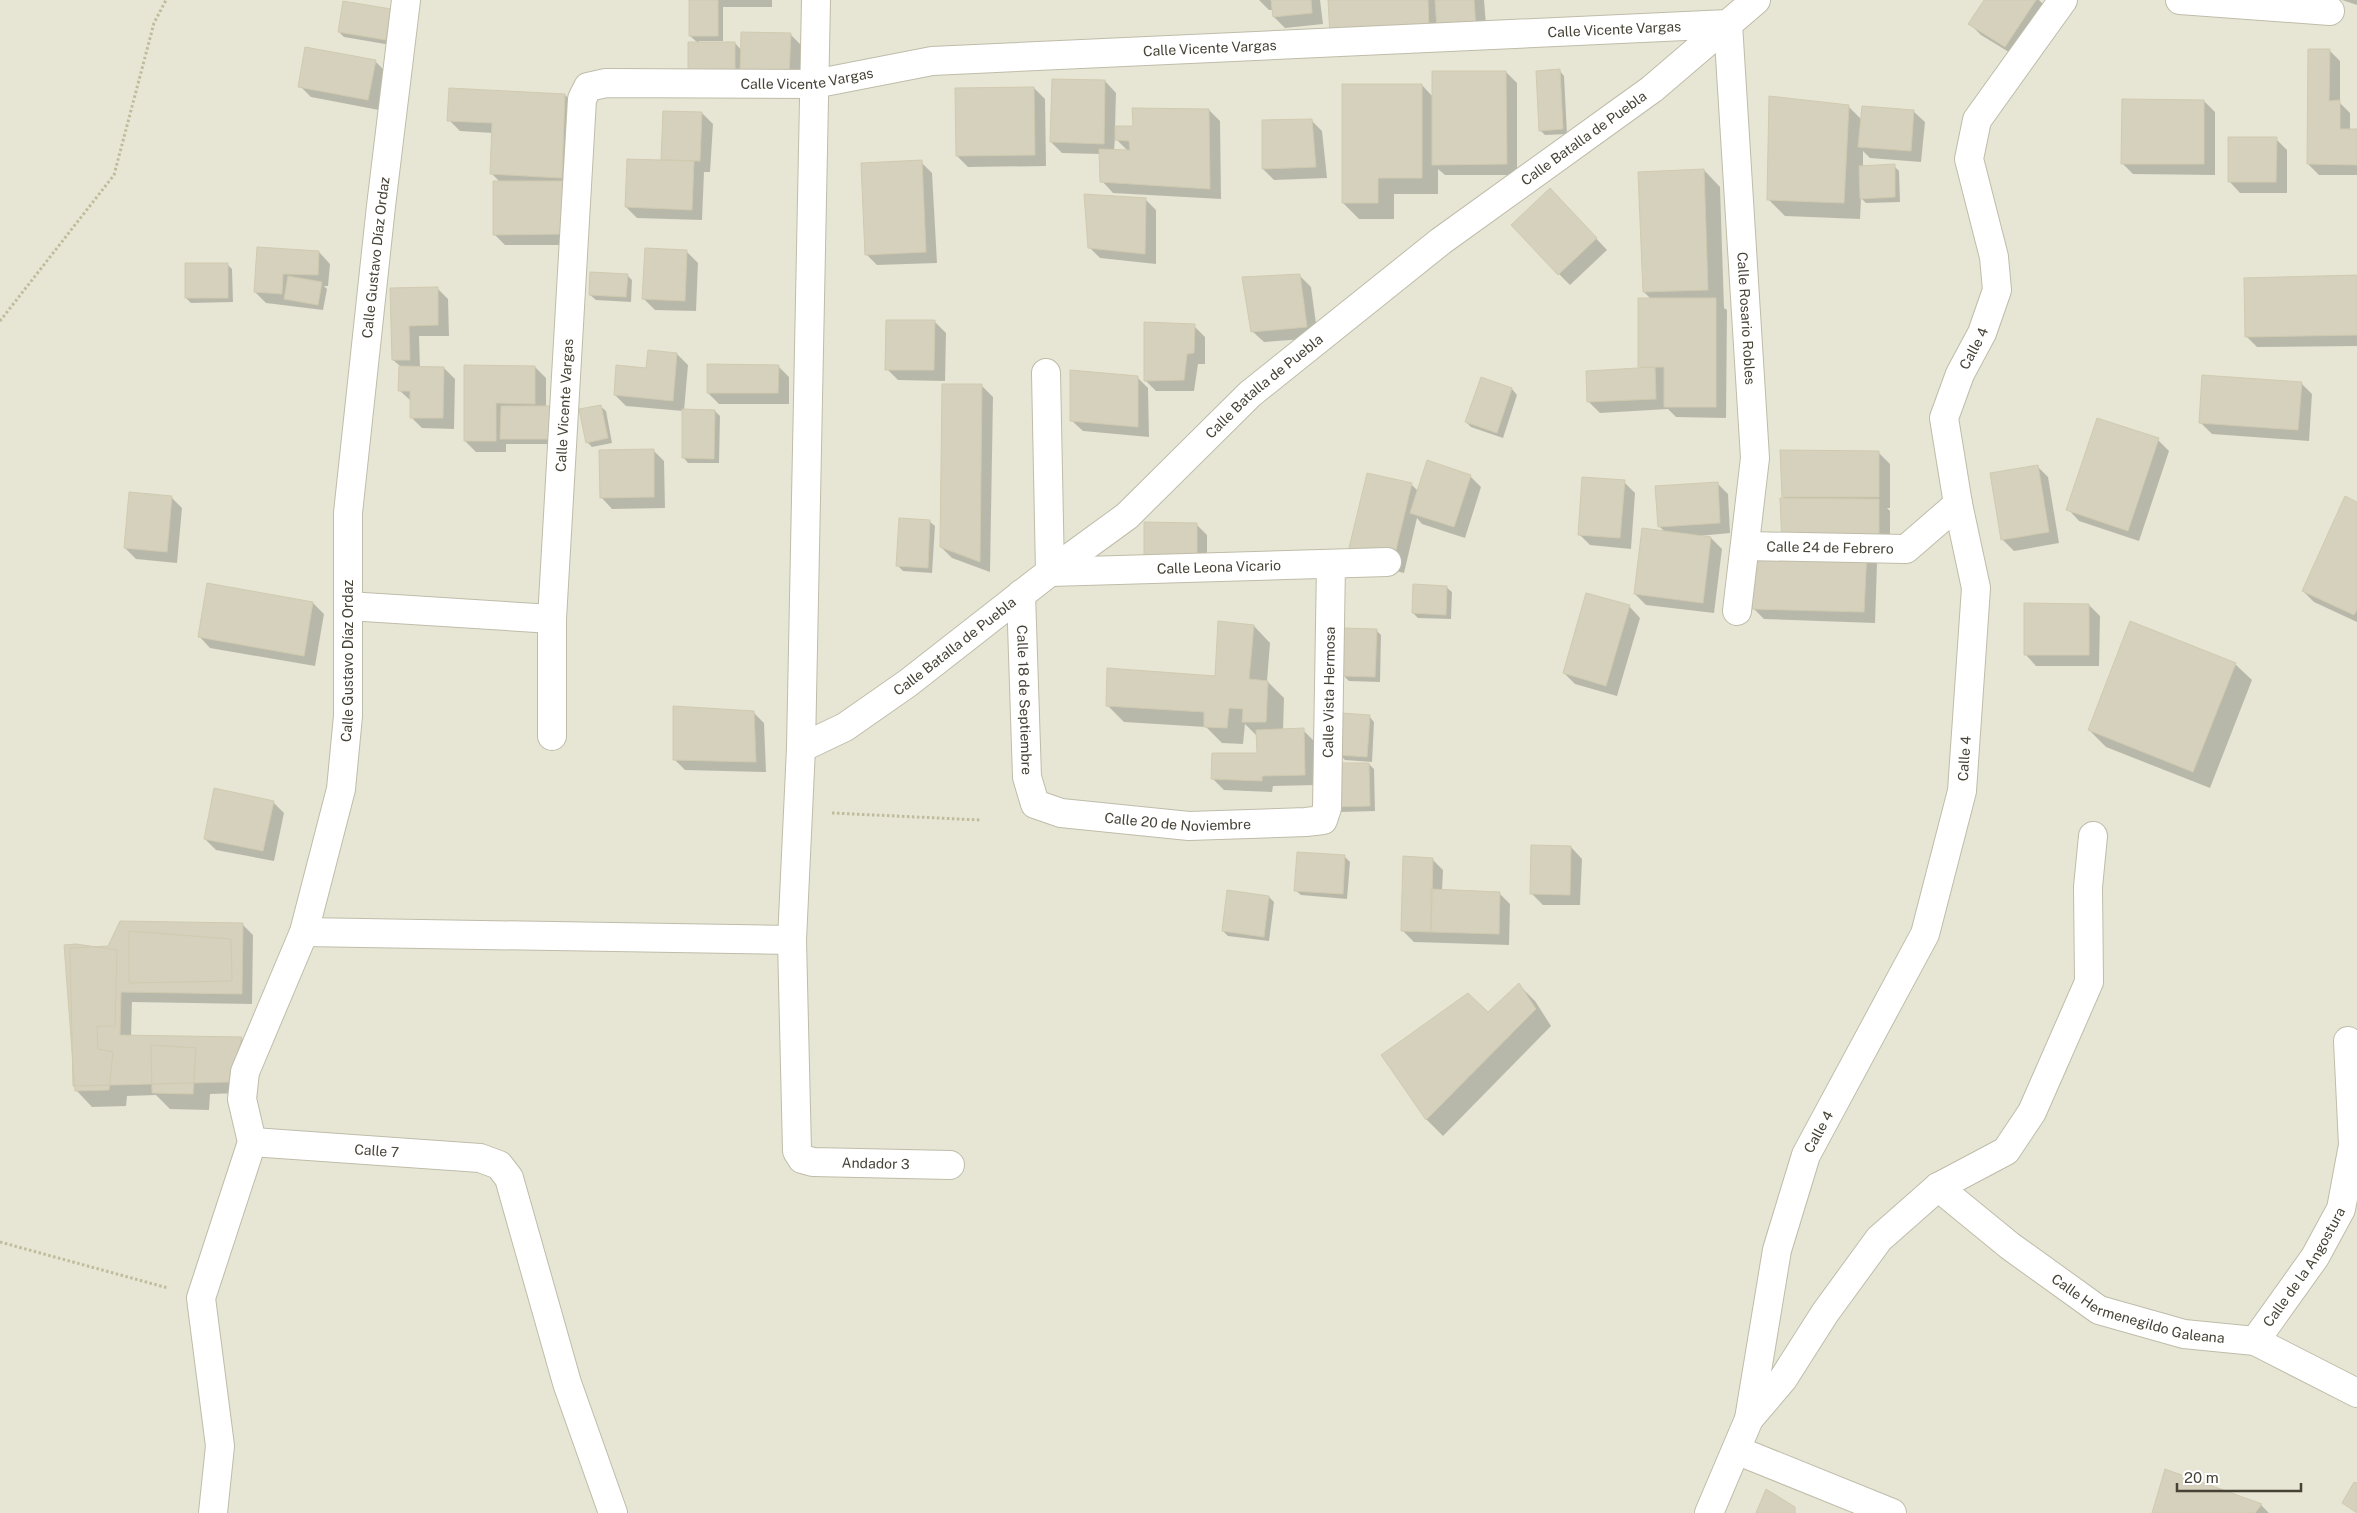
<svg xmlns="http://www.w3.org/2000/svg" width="2357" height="1513" font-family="'Public Sans',sans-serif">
<rect width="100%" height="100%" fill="#f3f2e7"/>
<path fill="#e7e6d5" d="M0,0H2357V1513H0Z"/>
<path fill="#0003" fill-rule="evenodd" d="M690,0H772V7H723V41H699V43H735L742,51L790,34L801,45L800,87L740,79L698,43L690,36Z
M1259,0H1320L1323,24L1285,28L1274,17L1273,10H1269Z
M1329,0H1484L1487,38L1440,43Z
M1985,0H2039L2048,9L2017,57L1981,35L1970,24Z
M2342,0H2357V5Z
M391,10L396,15L391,45L344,37L339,32Z
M2329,50L2340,61V103L2350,113V130H2357V175H2319L2308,164Z
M375,61L386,72L379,110L311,97L300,86Z
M1559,70L1564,76L1567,134L1545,135L1540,130Z
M1506,72L1517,83V175H1445L1438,169V194H1394V219H1359L1343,203L1422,85L1433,97Z
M1105,81L1116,93L1115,128L1135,127L1209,110L1220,121L1221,199L1113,193L1102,181L1100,154L1062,153L1051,142ZM1115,138L1128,151H1114Z
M1034,88L1045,99L1046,166L968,167L957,156Z
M565,95L576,106L575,245H505L494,234L500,182L491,173L493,133L460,131L449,120Z
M2204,101L2215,112V175L2133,174L2122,163Z
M1848,106L1862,120L1913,111L1925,122L1921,162L1870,158L1863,151V167L1894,166L1899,171L1900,202L1866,203L1861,198L1860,219L1785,216L1768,199Z
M664,112L702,113L713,124L710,172H704L702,220L637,218L626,207L662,161Z
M1311,120L1322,131L1327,178L1274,180L1263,169Z
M2276,139L2287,150V193H2240L2229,181Z
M921,162L932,173L937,263L877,265L866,254Z
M1704,170L1720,187L1724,308L1727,310L1726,418L1676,417L1668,409L1600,413L1589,402L1643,369L1640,366L1651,299L1644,292Z
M1145,199L1156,210V264L1100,258L1089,247Z
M1561,201L1607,250L1570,285L1559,274Z
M258,249L319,252L330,264L328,286H324L327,289L323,310L266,303L255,292Z
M687,252L698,263L696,311L655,310L643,298Z
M227,264L232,269L233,302L191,303L186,298Z
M627,275L632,280L631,302L596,300L590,295Z
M1300,276L1311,287L1318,338L1264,342L1252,331Z
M2357,276V346L2257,347L2246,336Z
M437,288L448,299L449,336H419L420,368H444L455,379L454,429L422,428L411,417V401L399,390L400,366L393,360L391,289Z
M935,322L946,333L945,381L898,380L887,369Z
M1194,326L1205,337V364H1198L1194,391H1156L1145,380Z
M677,354L688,365L684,411H715L720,416L719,463H688L683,457V411L626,406L615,395L648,369Z
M778,366L789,377V404H719L708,393Z
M465,367H535L546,378V408H550L555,413L554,444H506V452H476L465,441Z
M1137,377L1148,388L1149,437L1083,431L1071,420Z
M1481,379L1512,389L1517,395L1503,438L1471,427L1466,422Z
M2301,383L2312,394L2309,441L2212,434L2201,423Z
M982,386L993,397L990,572L952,558L941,547Z
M600,406L606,411L612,443L592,447L587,442Z
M2158,440L2169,451L2139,541L2079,521L2068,509Z
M653,450L664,461L665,508L612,509L601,497Z
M1879,453L1890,464V508H1887L1890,511V556H1870L1877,563L1875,623L1764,619L1753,608L1788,549L1786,499L1783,496Z
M2037,466L2048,477L2059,543L2014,551L2003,540Z
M1470,476L1481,487L1465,538L1422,524L1417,518L1404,573L1360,562L1411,484L1418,491Z
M1624,482L1635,493L1631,549L1590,545L1579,534Z
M1717,483L1728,494L1730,533L1699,536L1711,538L1722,549L1714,613L1646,605L1635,594L1665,532L1659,526Z
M171,497L182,508L177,563L136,559L125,548Z
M2357,503V622L2314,602L2303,591Z
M929,521L935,526L932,573L903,571L898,566Z
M1196,524L1207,535V570L1156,569Z
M1446,587L1452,592L1451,619L1418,618L1413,613Z
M313,603L324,614L315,666L210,648L199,636Z
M2089,605L2100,616L2099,666H2036L2025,654Z
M1629,606L1640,618L1617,696L1575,684L1564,673Z
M1254,626L1270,643L1267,681L1284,698L1283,731L1303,730L1314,741L1316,785L1273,786L1272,792L1224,790L1213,779L1258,755L1257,736L1245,724L1243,744L1222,743L1206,727L1124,722L1107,705L1216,678Z
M1376,630L1381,635L1380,682L1349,681L1343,675Z
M2235,664L2252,680L2210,788L2106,747L2089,730Z
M753,712L764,723L766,772L685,770L674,759Z
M1369,716L1374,722L1372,762L1345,760L1340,755Z
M1369,764L1374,769L1375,811L1340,812L1334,807Z
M273,802L284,813L274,861L216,850L205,839Z
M1571,847L1582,859L1580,905H1543L1532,894Z
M1345,857L1350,862L1347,899L1301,895L1295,890Z
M1432,859L1443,870L1442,891L1499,893L1510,904L1509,945L1414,942L1403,931Z
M1269,897L1274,902L1269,941L1228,936L1223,931Z
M242,924L253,935L252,1004L132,1002L131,1037L242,1039L253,1050L241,1093L210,1094L209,1110L170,1109L156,1095L127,1096L126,1106L92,1107L76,1090L106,950Z
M1519,985L1535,1001L1551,1026L1443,1136L1427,1120L1382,1055L1488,1014Z
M2261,1505L2269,1513H2154Z"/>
<path fill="#d5d1bc" stroke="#d0caaf" d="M689,0H718V36H689Z
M1271,0H1311L1312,13L1273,17Z
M1328,0H1428L1429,32L1330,36Z
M1435,0H1474L1476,28L1437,30Z
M1984,0H2036L2005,47L1968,24Z
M343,1L391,9L386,40L338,32Z
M741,32L791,33L789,76L740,75Z
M688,42H735V74H688Z
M305,47L376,60L368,100L298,87Z
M2308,49H2330L2329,101L2340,100V129H2357V165L2307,164Z
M1560,69L1563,129L1539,131L1536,71Z
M1432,71H1506L1507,164L1432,165Z
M1052,79L1105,80L1104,144L1050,142Z
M1342,84H1422V178H1378V203H1342Z
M1034,87L1035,155L956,156L955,88Z
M449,88L565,94L562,178L490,174L492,123L447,121Z
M1769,96L1849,105L1844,203L1767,200Z
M2122,99L2204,100V164H2121Z
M1862,106L1914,110L1911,151L1858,147Z
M1132,108L1209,109L1210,189L1100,182L1099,149L1130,150L1129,141L1115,140V126H1133Z
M663,111L702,112L700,161L661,160Z
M1312,119L1316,167L1262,169V120Z
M2228,137H2277L2276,182H2228Z
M627,159L694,161L692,210L625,207Z
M922,160L926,252L865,255L861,163Z
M1895,164V197L1860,199L1859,166Z
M1704,169L1708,290L1643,292L1638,172Z
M493,181H565V234L493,235Z
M1550,188L1597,238L1558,275L1511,225Z
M1084,194L1146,198L1145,254L1088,248Z
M257,247L319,251L318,275L283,274L282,294L254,292Z
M645,248L687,250L685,301L642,299Z
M185,263H228V298H185Z
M590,272L628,274L626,297L589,295Z
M1300,274L1307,327L1251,332L1242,277Z
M2357,275V335L2245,337L2244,278Z
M288,276L322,282L318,305L284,299Z
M438,287V325L409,326L410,360H392L390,288Z
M1638,298H1716V407H1664V367H1638Z
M886,320H935L934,370H885Z
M1144,322L1195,324L1194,353L1187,354L1184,380L1144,381Z
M648,350L677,353L673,401L614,395L616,365L646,368Z
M707,364L779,365L778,393H707Z
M464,365L535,366V404L496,403V441H464Z
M399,366L444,367L443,418H410V391H398Z
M1655,367L1656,399L1587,402L1586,371Z
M1070,370L1138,376V427L1070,421Z
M2202,375L2302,382L2298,430L2199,423Z
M1481,377L1512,388L1497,433L1465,422Z
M942,384H982L980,562L940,547Z
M601,405L608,438L586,443L579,409Z
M501,406H550V439H500Z
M682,409L715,410L714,459L682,458Z
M2097,418L2159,438L2128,531L2066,510Z
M654,449V497L600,498L599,450Z
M1780,450L1879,451V497H1782Z
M1427,460L1471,475L1454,527L1410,513Z
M2038,465L2049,532L2001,540L1990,473Z
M1367,473L1412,483L1393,562L1348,552Z
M1582,477L1625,480L1620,538L1578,535Z
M1718,482L1720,523L1658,527L1655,486Z
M129,492L172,496L167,552L124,548Z
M2345,496L2357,502V610L2354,615L2302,591Z
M1780,498L1879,499V545H1782Z
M899,518L930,520L928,568L896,566Z
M1144,522L1197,523V560L1144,559Z
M1642,528L1711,537L1703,603L1634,594Z
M1754,547L1867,550L1864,612L1752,609Z
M207,583L313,602L304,656L198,637Z
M1413,584L1447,586L1446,615L1412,613Z
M1586,593L1630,605L1606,686L1563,673Z
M2024,603L2089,604V655H2024Z
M1218,621L1254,625L1249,679L1268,681L1266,722H1242L1243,709L1229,708L1227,728L1204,727V712L1106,706L1107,668L1215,676Z
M2130,621L2236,663L2193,772L2088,730Z
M1344,628L1377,629L1375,677L1342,676Z
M673,706L754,711L756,762L673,760Z
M1341,713L1370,715L1367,757L1339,755Z
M1304,728L1305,775L1262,776V781L1211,779L1212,753H1257L1256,730Z
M1332,763H1369L1370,806L1333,807Z
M214,788L274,801L263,851L204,839Z
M1531,845L1571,846L1570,895L1530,894Z
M1297,852L1345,855L1343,894L1294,891Z
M1403,856L1433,858L1431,932L1401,931Z
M1431,889L1500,892L1499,934L1431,932Z
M1227,890L1269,896L1264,937L1222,931Z
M120,921L243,923L242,994L121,992L120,1035L242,1037L230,1082L73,1086L70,948L108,946Z
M129,931L231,939L232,981L129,983Z
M76,944L117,950L115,1026H97L98,1049L113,1052L109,1090L75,1091L64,945Z
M1519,983L1536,1009L1426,1120L1381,1055L1468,993L1488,1012Z
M151,1045L196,1048L193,1094L152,1093Z
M2165,1469L2262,1504L2255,1513H2152Z
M2354,1482L2357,1483V1513L2342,1503Z
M1766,1489L1795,1507V1513H1756Z"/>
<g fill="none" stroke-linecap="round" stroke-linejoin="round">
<g stroke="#bfbca9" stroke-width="30">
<g id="minor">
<path id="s1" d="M816,0L801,748L792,940L797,1151L802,1159L813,1162L950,1165"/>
<path d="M2180,0L2330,11"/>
<path id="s2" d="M1728,24L1755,458L1737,611"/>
<path id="s3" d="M1046,373L1050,572L1387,562"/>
<path id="s4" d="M1745,546L1906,549L1958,504"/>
<path id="s5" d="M1021,594L1027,777L1035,804L1061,813L1189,826L1306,822L1323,820L1327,808L1331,564"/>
<path d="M348,606L552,619"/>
<path id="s6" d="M552,736V619L582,99L588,87L606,83L814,84L932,61L1728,24L1756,0"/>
<path id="s7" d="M801,748L845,727L908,683L1050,572L1127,516L1250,394L1441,241L1652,89L1728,24"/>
<path d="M304,932L792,940"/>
<path id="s8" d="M252,1142L480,1158L499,1165L509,1178L567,1383L613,1513"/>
<path id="s9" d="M1938,1187L2010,1246L2099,1310L2184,1334L2255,1341L2357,1393"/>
<path id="s10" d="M2255,1341L2315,1257L2341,1209L2353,1145L2348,1041"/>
<path d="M1749,1419L1783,1379L1825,1313L1879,1239L1938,1187L2006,1151L2032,1112L2089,982L2088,887L2093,836"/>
<path d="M1736,1450L1892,1513"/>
<path id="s11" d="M213,1513L220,1446L201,1298L252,1142L242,1099L245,1072L304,932L341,789L348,716V513L381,206L406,0"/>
<path id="s12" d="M1709,1513L1749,1419L1777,1250L1806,1155L1925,934L1962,791L1976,588L1958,504L1944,418L1960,374L1982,333L1997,290L1994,257L1969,159L1977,120L2063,0"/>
</g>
</g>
<path stroke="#c0bc9b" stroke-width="3" stroke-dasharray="2.5 2.5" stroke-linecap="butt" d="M0,321L114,175L154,23L166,0
M832,813L980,820
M0,1242L168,1288"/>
<use href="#minor" stroke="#fff" stroke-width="28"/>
</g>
<g text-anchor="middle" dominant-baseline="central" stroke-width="4" stroke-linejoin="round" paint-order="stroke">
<g font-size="14" fill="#464336" stroke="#fff">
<text stroke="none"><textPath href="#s6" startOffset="1681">Calle Vicente Vargas</textPath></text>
<text stroke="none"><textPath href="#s6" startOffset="1276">Calle Vicente Vargas</textPath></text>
<text stroke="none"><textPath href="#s6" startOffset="871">Calle Vicente Vargas</textPath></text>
<text stroke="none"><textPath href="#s7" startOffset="995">Calle Batalla de Puebla</textPath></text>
<text stroke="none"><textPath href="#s11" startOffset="1285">Calle Gustavo Díaz Ordaz</textPath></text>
<text stroke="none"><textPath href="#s2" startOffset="295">Calle Rosario Robles</textPath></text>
<text stroke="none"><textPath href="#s12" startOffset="1224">Calle 4</textPath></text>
<text stroke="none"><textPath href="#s7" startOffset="590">Calle Batalla de Puebla</textPath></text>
<text stroke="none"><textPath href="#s6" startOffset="331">Calle Vicente Vargas</textPath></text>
<text stroke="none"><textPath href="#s4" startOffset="85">Calle 24 de Febrero</textPath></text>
<text stroke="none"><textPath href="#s3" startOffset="368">Calle Leona Vicario</textPath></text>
<text stroke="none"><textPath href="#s7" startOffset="185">Calle Batalla de Puebla</textPath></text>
<text stroke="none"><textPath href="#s11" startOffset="880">Calle Gustavo Díaz Ordaz</textPath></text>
<text stroke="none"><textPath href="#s5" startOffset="630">Calle Vista Hermosa</textPath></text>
<text stroke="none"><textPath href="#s5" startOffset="106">Calle 18 de Septiembre</textPath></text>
<text stroke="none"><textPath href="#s12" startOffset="804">Calle 4</textPath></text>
<text stroke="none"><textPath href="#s5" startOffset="356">Calle 20 de Noviembre</textPath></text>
<text stroke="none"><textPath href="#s12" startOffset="399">Calle 4</textPath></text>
<text stroke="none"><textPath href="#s8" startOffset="125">Calle 7</textPath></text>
<text stroke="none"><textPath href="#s1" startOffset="1235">Andador 3</textPath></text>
<text stroke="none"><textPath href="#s10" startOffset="89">Calle de la Angostura</textPath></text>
<text stroke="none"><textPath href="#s9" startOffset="239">Calle Hermenegildo Galeana</textPath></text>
</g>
</g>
<path d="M2177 1483v8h124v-8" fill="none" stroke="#464336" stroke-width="2.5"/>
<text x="2184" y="1483" font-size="15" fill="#464336" stroke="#ffffff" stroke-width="4" paint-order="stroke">20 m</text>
</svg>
